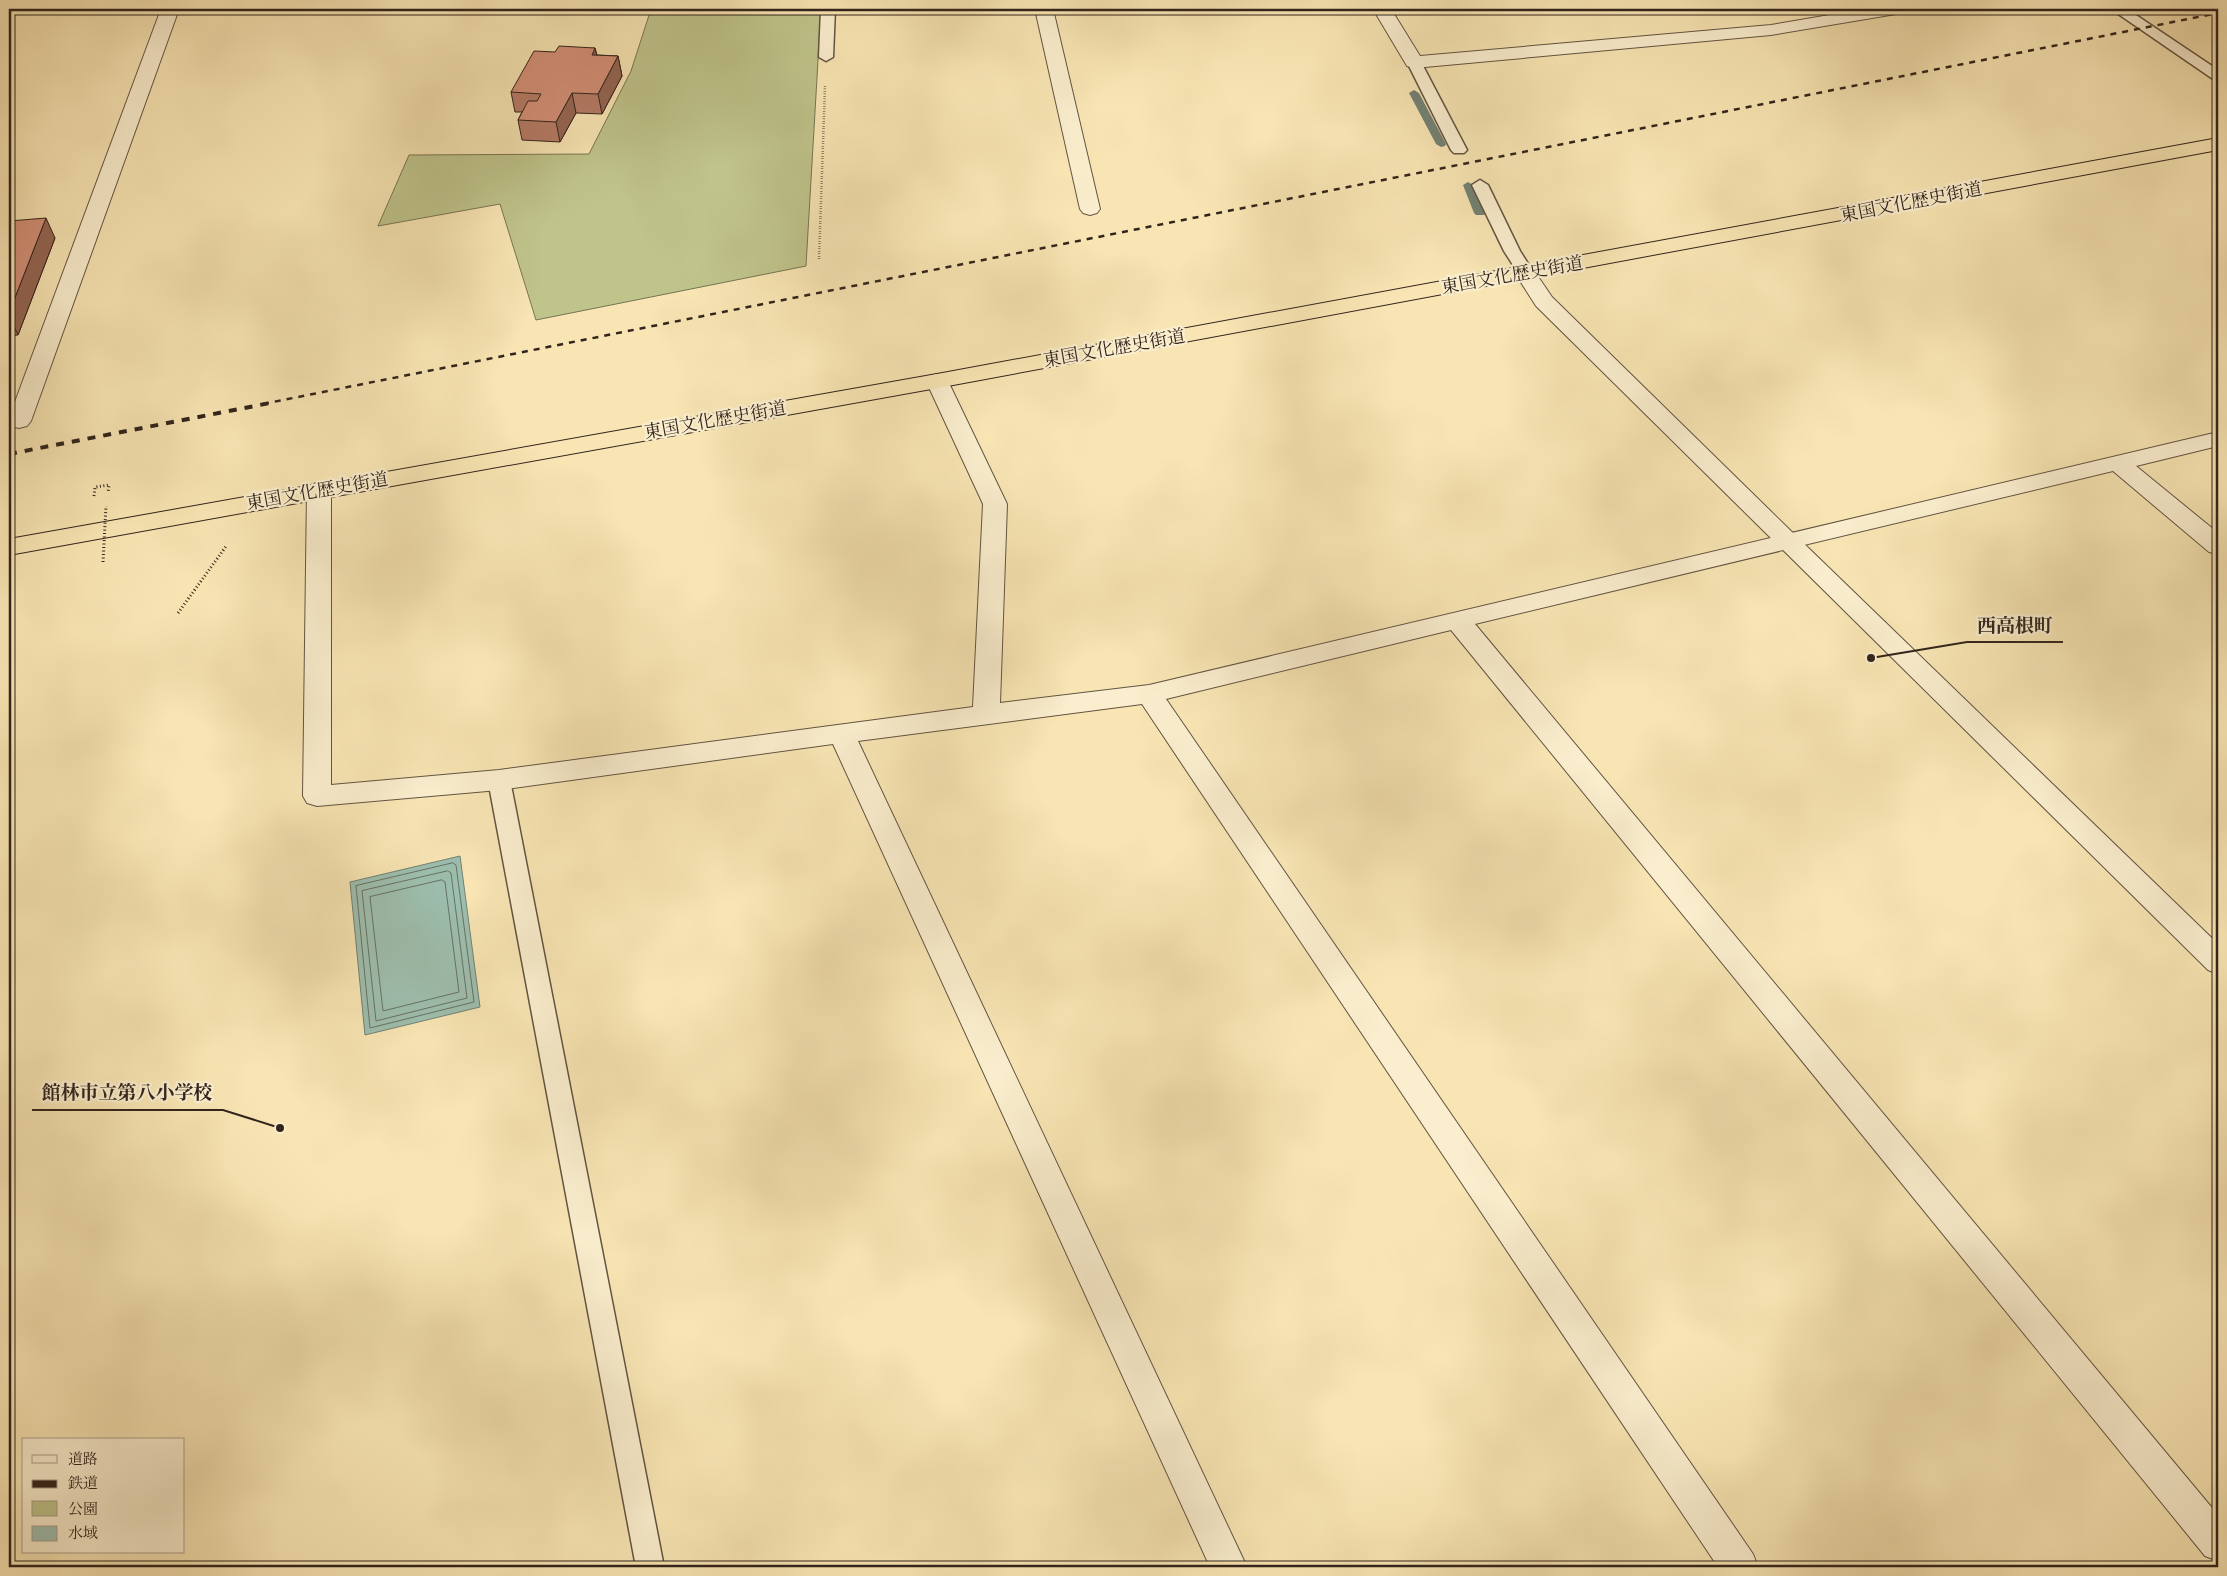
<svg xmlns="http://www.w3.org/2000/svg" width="2227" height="1576" font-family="'Libre Caslon Text','Noto Serif JP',serif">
<rect width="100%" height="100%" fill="#f8e5b3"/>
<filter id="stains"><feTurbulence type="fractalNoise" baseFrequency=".004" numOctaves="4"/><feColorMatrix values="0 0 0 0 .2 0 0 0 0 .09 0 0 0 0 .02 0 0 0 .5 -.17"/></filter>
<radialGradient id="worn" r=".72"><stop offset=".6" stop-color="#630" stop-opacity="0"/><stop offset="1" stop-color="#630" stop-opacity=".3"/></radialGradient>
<path fill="#bfc48b" stroke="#787454" d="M651,9H821L806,266L536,320L500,204L378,226L409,155L589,154L631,71Z"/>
<path fill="#9dbfaf" stroke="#728174" d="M460,856L480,1007L365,1035L350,882Z"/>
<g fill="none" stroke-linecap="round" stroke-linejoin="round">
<path stroke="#677266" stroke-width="1" d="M453,863L456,865L474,1002L370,1028L356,886Z
M448,871L451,873L467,998L376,1021L362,891Z
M442,880L445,882L459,992L383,1011L370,897Z"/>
<path fill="#728174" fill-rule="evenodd" d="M1414,90L1419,93L1446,144L1445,146L1441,147L1436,144L1409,93Z
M1468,182L1473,185L1486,213L1484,215H1476L1474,213L1463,185Z"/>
<g stroke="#635442" stroke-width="3">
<path id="service" d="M821,9H835L833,57L826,61L819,57Z
M2111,9H2127L2218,70V80L2213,79Z
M1414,58L1421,62L1467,150L1464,153H1454L1451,150L1407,62Z
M1480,180L1488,185L1520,251L1534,273L1532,276H1520L1504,251L1472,185Z
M499,772L506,774L510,780L664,1567H636L488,780L492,774Z"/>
</g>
<g stroke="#635442" stroke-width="2">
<path id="minor" d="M161,9H179L31,421L27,426L19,428L11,426L9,418Z
M1035,9H1053L1100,209L1097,213L1090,215L1083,213L1080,209Z
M1373,9H1391L1420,56L1771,25L1865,9H1905L1902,13L1896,14L1771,35L1414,68L1407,66Z
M937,374L945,376L948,381L1007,504L1000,703L1149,685L2218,432V446L2136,466L2218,533V554L2209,552L2113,471L1475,624L2218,1515V1561L2205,1556L1451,630L1166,699L1753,1554L1758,1567H1718L1142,704L858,741L1247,1567H1210L833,744L499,790L317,806L307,803L303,796L307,490L311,485L319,482L327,485L331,490V785L499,770L973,707L983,504L926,381L929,376Z"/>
</g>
<g stroke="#635442" stroke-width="2">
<path id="tertiary" d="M1526,267L1533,269L1552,297L1794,534L2218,944V974L2208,970L1536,306L1515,273L1519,269Z"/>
</g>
<g stroke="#31241c" stroke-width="2">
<path id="trunk" d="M2218,138V150L937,388L9,555V539L937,374Z"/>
</g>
<path stroke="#31241c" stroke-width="2.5" stroke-dasharray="0.5 2" stroke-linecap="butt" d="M819,259L825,86"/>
<path stroke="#31241c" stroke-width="3" stroke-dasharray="1 2.5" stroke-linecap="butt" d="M94,496L95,487L109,485L108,493
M178,613L227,545"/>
<use href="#service" fill="#faeece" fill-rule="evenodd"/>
<use href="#minor" fill="#faeece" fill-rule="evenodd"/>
<use href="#tertiary" fill="#faeece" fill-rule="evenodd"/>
<use href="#trunk" fill="#f8e5b3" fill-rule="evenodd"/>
<path stroke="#31241c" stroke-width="2.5" stroke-dasharray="6 6" stroke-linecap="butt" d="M263,404L2218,13"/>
<path stroke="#31241c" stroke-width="4" stroke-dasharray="8 8" stroke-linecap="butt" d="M9,454L270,403"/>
<path stroke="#31241c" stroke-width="3" stroke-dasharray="1 2.5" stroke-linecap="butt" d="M103,562L106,506"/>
</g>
<path fill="#b57b66" stroke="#31241c" d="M595,48L597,55L618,56L622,76L602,114L576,113L560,142L522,140L518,120L522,112H515L511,92L555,52Z
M9,218L10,221L55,238L18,335L9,336Z"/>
<path fill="#946453" stroke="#31241c" d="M595,48L599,67L592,55Z
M618,56L622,76L602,114L598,94Z
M572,93L576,113L560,142L556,122Z
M46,218L55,238L18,335L9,316V313Z"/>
<path fill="#d38f77" stroke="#31241c" d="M559,46L595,48L592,55L618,56L598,94L572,93L556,122L518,120L528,101H537L541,94L511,92L534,51L555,52Z
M46,218L9,313V221Z"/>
<g text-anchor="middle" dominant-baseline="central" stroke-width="4.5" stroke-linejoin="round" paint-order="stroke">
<g font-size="18" fill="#31241c" stroke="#faeece">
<text transform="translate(1911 202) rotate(-11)">東国文化歴史街道</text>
<text transform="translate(1512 275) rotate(-10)">東国文化歴史街道</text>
<text transform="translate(1114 348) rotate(-10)">東国文化歴史街道</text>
<text transform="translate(715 420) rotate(-10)">東国文化歴史街道</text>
<text transform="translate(317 491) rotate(-10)">東国文化歴史街道</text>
</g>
</g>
<path fill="none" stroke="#31241c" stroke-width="2" d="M1871 658L1967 642H2063M280 1128L223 1110H32"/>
<g fill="#31241c" stroke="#faeece" stroke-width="2">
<circle cx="1871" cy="658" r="5"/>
<circle cx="280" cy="1128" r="5"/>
</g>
<g font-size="19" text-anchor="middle" font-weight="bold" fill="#31241c" stroke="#faeece" stroke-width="4.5" stroke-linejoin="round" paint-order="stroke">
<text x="2015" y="632">西高根町</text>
<text x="127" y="1099">館林市立第八小学校</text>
</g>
<rect width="2227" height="1576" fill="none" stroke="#f8e5b3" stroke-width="30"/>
<rect x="10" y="10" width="2207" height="1556" fill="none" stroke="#31241c" stroke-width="2.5"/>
<rect x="15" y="15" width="2197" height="1546" fill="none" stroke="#31241c"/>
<rect x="22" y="1438" width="162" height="115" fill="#faeece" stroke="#aa9d87"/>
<rect x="32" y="1455" width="25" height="8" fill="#faeece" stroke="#aa9d87"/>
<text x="68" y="1464" font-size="15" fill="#31241c">道路</text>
<rect x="32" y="1480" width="25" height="8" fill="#31241c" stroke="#aa9d87"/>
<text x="68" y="1488" font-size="15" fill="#31241c">鉄道</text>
<rect x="32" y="1501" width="25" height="15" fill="#bfc48b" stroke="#aa9d87"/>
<text x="68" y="1514" font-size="15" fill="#31241c">公園</text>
<rect x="32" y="1526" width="25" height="15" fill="#9dbfaf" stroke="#aa9d87"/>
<text x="68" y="1538" font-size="15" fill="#31241c">水域</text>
<rect width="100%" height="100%" filter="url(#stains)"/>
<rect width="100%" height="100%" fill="url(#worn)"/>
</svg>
